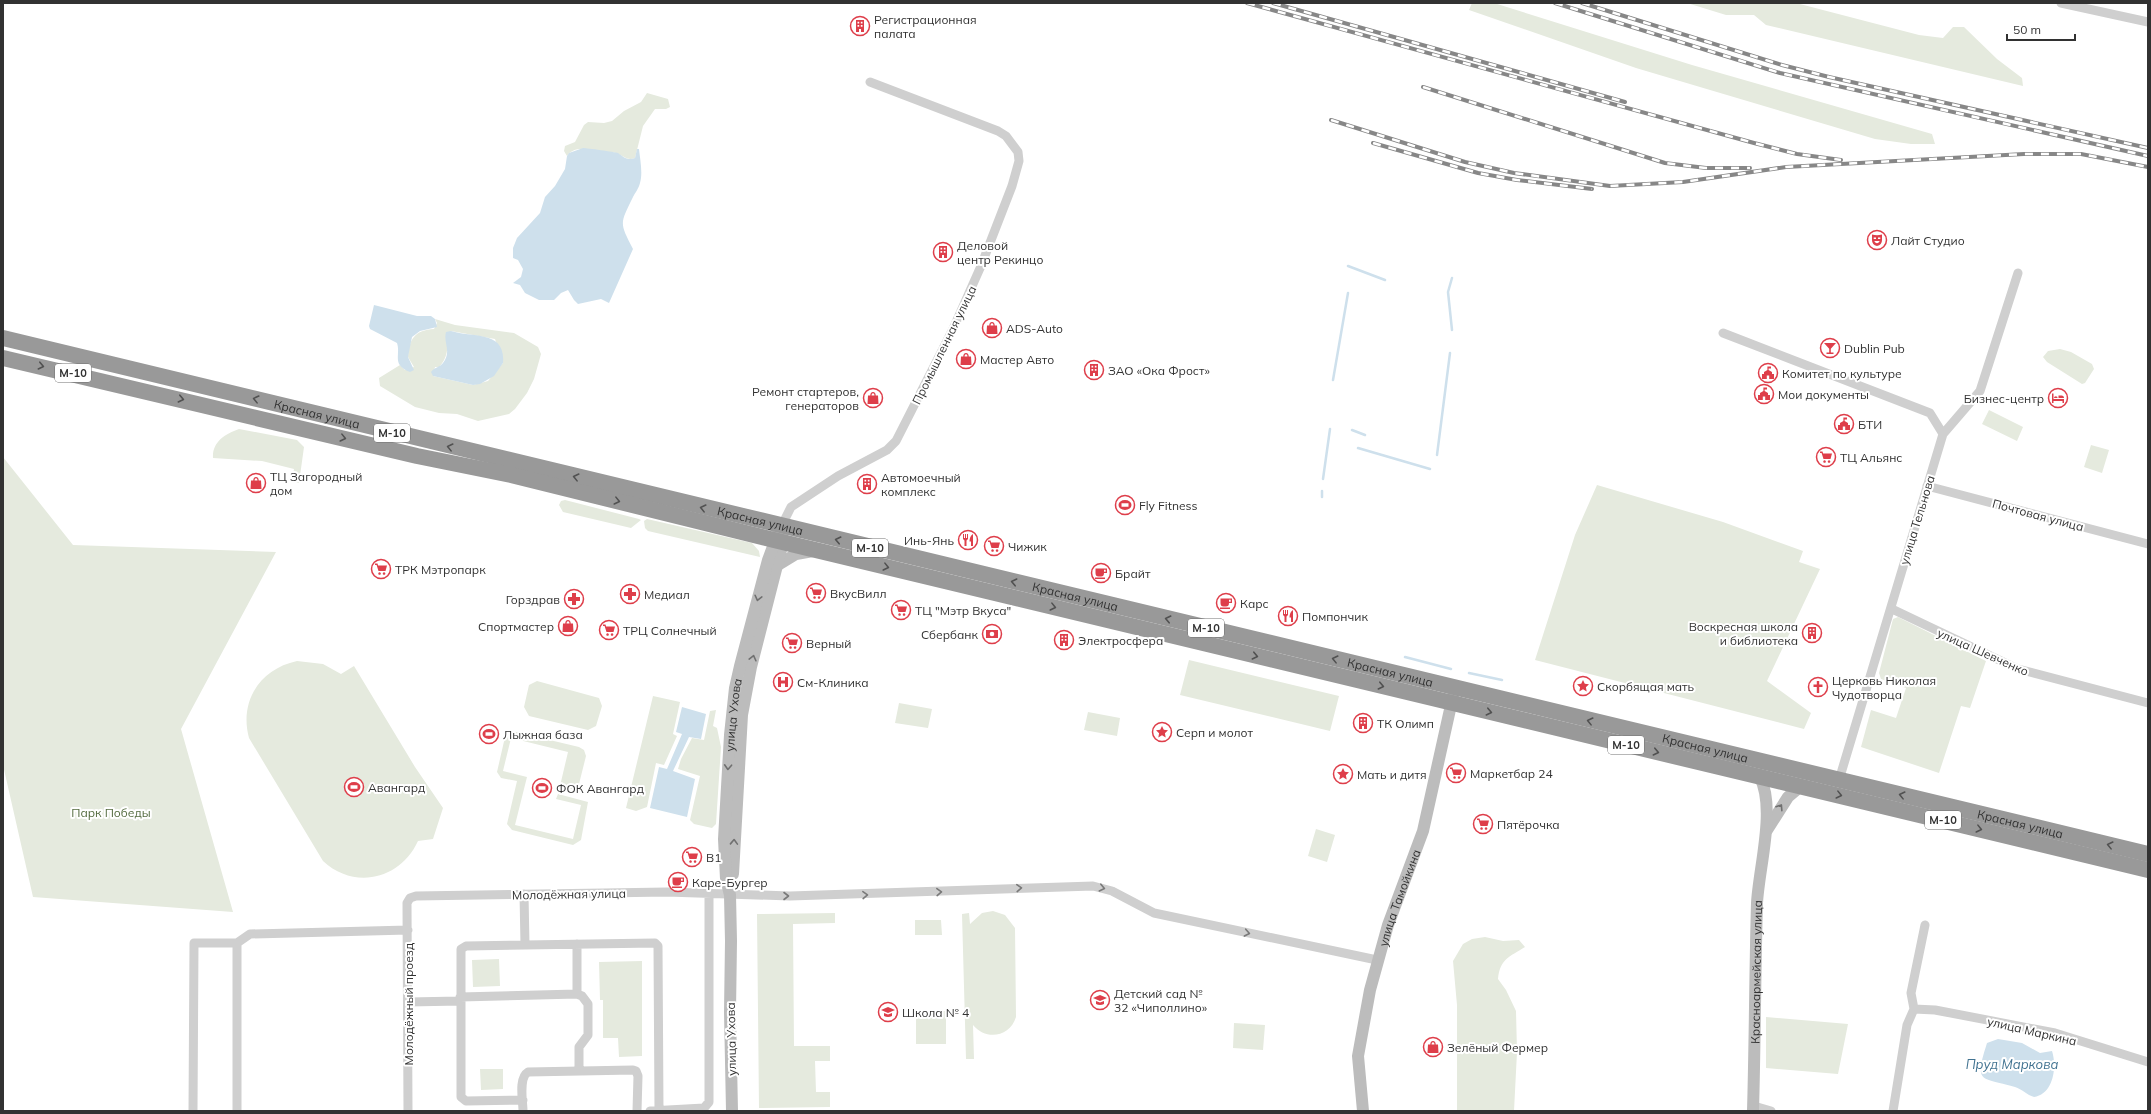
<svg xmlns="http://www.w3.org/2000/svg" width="2151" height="1114" font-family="Mulish,sans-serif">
<rect width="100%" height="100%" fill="#fff"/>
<path fill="#e5eade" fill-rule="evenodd" d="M1472,3H1494L1692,65L1932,134L1935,144H1911L1875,139L1636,68L1469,10Z
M1687,3H1796L1919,35L1943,38L1953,27H1964L1997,59L2022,78L2023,86L1766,25L1754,15H1726Z
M647,93L668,99L670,107L666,109H655L643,126L635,158C627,161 624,156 618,154C613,151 605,153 599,152C588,150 575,145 567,156L564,151L565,146L575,142L584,125L588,122L604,123L612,121L624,111L641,102Z
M435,319L455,325L514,333L538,347L541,354L534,379L527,393L515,409L509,414L478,421L457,414L439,413L415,407L380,386L379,378L400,365L405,370L414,367L408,357C409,339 415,330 434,329L437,323ZM451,331L495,339L503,363L488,381L473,385L433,376L435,367H439C450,356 446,344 451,331Z
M2060,349L2071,352L2092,364L2094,369L2085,383L2082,384L2047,362L2043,357L2048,351Z
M1989,410L2023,427L2017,441L1982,424Z
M239,429L297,440L304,447L299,483L292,481L294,469L262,461L213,458C212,442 225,434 239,429Z
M2091,445L2109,450L2102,473L2084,467Z
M3,457L73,545L276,552L181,729L233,912L33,897L3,765Z
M1597,485L1723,522L1803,551L1799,562L1820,569L1767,681L1811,713L1804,729L1535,660L1575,535Z
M565,500L639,519L641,520L631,528L563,512L559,505L561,501Z
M647,519L752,543L759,551L760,557L648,531L645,528L644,521Z
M1898,617L1986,661L1970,708L1961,706L1939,773L1861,747L1871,710L1896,718L1906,688L1881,679L1879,673L1893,619Z
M1189,660L1339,696L1330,731L1180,695Z
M297,661L323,664L341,674L354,666L415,767L443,808L433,839L418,841C400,880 354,890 323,861L249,738C239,701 260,669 297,661Z
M537,681L599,698L602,706L596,726L588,730L529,716L524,707L529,685Z
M653,696L680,702L673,734L677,736L664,765L656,763L647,807L636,811L626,808Z
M899,703L932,709L928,728L895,723Z
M716,710L713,726L717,728L721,747L716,824L712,828L694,824L690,820L700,776L678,769L681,759L692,738L704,740L710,711Z
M1088,712L1120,718L1117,736L1084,730Z
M512,731L579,747L584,750L586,756L578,788L575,790L560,786L568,752L511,738L503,771L527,777L515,825L573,839L581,805L556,799L558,794L588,802L581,840L573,845L512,830L507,824L517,781L501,778L497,772L505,737Z
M1316,829L1335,835L1327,862L1308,856Z
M993,911L1005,915L1015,928L1016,1017C1010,1037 986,1041 973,1025L974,1059H966L962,914L969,913L970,924L982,913Z
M835,913V923L793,924L794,1046H830V1061H815L816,1092H830V1107L759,1108L757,914Z
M915,920H941L942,935H915Z
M1485,937L1503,941L1519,940L1525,947C1509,957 1500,959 1498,979L1506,990L1516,1011L1517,1052L1514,1111H1457V1005L1453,961L1463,944L1472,939Z
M499,959L500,986L473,987L472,960Z
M642,961V1056L619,1057L618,1038H603V1000H600L599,962Z
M916,1011H946V1044H916Z
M1766,1017L1848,1024L1838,1074L1766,1068Z
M1234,1023L1265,1025L1263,1050L1233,1048Z
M480,1069H503V1089L481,1090Z"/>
<path fill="#cee0ec" d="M583,148C587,148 615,152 618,153C624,157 627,161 635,158L637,149H639C640,159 643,173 640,183C639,188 635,193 633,197C620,224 619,222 633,249L609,303L601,299L578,304L574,300L568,290L561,293L554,300H539L525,293L520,285L513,283L521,277L523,269L518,260L513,258V248L517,238L540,213L545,197L555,186L565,169L567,156L569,153Z
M374,305L417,316H431L435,319L437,327L420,331L412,337L408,357L414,370L410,372C391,365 401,355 397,343L370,329L369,326Z
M451,331C473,338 506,330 503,363L494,376L480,384L473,385L433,376L431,372C435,367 440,367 443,363C452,351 443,343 446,332Z
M682,707L706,714L701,739L689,737L673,771L695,779L687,817L650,808L659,767L667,769L682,734L676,732Z
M1998,1039L2022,1043L2040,1053L2052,1051C2057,1066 2054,1094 2034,1097C2027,1095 2022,1089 2015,1087C1980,1077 1974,1084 1987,1043Z"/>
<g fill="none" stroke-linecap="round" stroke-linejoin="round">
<path stroke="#cee0ec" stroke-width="2.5" d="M1348,266L1385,280
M1452,330L1448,292L1452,278
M1333,380L1348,293
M1352,430L1365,435
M1358,448L1430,469
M1437,455L1450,353
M1323,479L1330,429
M1322,491V497
M1405,657L1451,669
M1469,673L1502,680"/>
<path stroke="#cfcfcf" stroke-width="9" d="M2061,3L2148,22
M1723,333L1930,413L1943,434
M1927,486L2148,544
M781,527L791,507L838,476L887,450L896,441L953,329L981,266L1012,186L1019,161L1018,152L1006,136L998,131L870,82
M1892,609L2018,669L2148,703
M1839,780L1943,434L1980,391L2018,273
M524,894L525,945
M237,943L250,934L408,930
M577,944V994L582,996L588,1004V1035L579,1047V1070
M460,997L577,994
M408,1002L460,1001
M1914,1009L1935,1010L2055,1033L2148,1062
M523,1100L466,1101L461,1097V949L466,946L655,943L658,946L659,1110
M1754,1106L1771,1111
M193,1111L194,943H237V1111
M408,1111L407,903L410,898L416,896L667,892L790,896L1093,886L1112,891L1154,913L1377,960
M523,1111C523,1101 518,1078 528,1072L633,1070L636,1071L638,1076L637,1111
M650,1111L704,1108L709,1102V894
M1893,1111L1907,1025L1914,1009L1911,993L1925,925"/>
<g stroke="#bcbcbc" stroke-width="12">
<path d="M778,565L796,554L813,551"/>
<path d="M1767,830L1788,797L1801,786"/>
<path d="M733,874L742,715L751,667L783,542L782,534"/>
<path id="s1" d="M732,1111L730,1012L731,941L730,895L726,879L724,839L730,735L735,688L740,666L768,560L778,533"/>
<path id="s2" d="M1363,1111L1358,1056L1370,990L1388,925L1423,831L1453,696"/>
<path id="s3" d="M1753,1111C1755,1042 1755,972 1757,903C1759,867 1776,809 1760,777"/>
</g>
<g stroke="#999" stroke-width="16">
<path id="s4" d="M3,338L2148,854"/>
<path d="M3,358L417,456L511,475L774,540L2148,870"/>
</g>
<g stroke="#878787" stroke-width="4">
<path id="rail" d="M1247,3L1754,143L1797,154L1841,160
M1273,3L1625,102
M1555,3L1780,73L2148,156
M1582,3L1782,65L1829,77L2148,148
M1423,87L1665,163L1706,168H1750
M1331,120L1465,162L1514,173L1610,186L1683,182L1786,167L2024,154H2081L2148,167
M1373,143L1478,173L1517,180L1592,189"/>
</g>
<use href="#rail" stroke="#fff" stroke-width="2.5" stroke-dasharray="8" stroke-linecap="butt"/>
</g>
<defs><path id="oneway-chevron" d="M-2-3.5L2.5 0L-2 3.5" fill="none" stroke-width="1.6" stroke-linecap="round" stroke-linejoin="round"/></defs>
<g stroke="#515151">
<use href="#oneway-chevron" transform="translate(41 366) rotate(13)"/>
<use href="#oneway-chevron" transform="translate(181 399) rotate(13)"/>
<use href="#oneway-chevron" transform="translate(256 399) rotate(-166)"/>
<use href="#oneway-chevron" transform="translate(343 438) rotate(14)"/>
<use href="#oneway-chevron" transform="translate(450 447) rotate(-166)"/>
<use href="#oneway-chevron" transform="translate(576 477) rotate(-166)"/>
<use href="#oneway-chevron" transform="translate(617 501) rotate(14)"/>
<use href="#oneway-chevron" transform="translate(703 508) rotate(-166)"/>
<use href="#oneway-chevron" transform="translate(838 540) rotate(-167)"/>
<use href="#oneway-chevron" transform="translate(886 567) rotate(14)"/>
<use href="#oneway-chevron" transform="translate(1014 582) rotate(-167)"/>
<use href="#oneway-chevron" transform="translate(1053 607) rotate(14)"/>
<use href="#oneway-chevron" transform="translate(1168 619) rotate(-167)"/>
<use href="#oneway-chevron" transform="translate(1255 656) rotate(13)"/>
<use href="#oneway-chevron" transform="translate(1335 659) rotate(-166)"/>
<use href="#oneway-chevron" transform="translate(1381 686) rotate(13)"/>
<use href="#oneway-chevron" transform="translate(1489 712) rotate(13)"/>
<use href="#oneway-chevron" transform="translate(1590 721) rotate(-166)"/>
<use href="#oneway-chevron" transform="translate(1656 752) rotate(13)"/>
<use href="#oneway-chevron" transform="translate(1839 795) rotate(14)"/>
<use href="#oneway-chevron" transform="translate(1902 795) rotate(-166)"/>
<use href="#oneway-chevron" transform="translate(1979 829) rotate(14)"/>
<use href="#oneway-chevron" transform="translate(2110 845) rotate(-166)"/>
</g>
<g stroke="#707070">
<use href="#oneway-chevron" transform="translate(758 598) rotate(104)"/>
<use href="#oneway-chevron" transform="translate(753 658) rotate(-76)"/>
<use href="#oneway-chevron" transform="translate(728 767) rotate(93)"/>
<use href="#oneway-chevron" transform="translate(1780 807) rotate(-57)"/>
<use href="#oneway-chevron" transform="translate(734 842) rotate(-88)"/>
</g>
<g stroke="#797979">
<use href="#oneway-chevron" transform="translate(1019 888) rotate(-3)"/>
<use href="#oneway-chevron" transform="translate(1102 888) rotate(13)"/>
<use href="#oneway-chevron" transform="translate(939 892) rotate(-2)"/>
<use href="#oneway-chevron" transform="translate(865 895) rotate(-2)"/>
<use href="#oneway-chevron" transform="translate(786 896)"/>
<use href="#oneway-chevron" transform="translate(1247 933) rotate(11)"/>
</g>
<defs>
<g id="building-ring" transform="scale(1)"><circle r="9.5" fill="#fff" stroke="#de3e4a" stroke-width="1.5"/><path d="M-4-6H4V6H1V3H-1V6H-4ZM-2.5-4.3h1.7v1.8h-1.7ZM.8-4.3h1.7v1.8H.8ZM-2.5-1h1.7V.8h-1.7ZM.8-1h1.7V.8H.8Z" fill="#de3e4a"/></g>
<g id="theatre-ring" transform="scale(1)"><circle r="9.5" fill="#fff" stroke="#de3e4a" stroke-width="1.5"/><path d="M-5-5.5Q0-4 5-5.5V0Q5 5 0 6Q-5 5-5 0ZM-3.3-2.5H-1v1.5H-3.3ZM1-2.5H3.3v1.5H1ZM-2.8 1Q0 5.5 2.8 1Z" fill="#de3e4a"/></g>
<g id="shop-ring" transform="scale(1)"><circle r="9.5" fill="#fff" stroke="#de3e4a" stroke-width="1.5"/><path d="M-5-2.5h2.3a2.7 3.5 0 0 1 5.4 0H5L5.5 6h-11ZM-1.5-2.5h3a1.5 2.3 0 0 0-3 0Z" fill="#de3e4a"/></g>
<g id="bar-ring" transform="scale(1)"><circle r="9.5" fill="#fff" stroke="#de3e4a" stroke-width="1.5"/><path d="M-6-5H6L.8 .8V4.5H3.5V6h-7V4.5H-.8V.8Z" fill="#de3e4a"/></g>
<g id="civic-ring" transform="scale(1)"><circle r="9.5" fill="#fff" stroke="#de3e4a" stroke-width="1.5"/><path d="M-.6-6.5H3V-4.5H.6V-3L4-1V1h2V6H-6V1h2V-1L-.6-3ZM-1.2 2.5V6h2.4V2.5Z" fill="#de3e4a"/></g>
<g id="hotel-ring" transform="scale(1)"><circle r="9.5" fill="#fff" stroke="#de3e4a" stroke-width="1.5"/><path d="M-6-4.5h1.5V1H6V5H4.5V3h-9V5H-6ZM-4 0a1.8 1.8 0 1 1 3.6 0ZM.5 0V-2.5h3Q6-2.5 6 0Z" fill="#de3e4a"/></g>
<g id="supermarket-ring" transform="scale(1)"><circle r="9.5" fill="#fff" stroke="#de3e4a" stroke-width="1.5"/><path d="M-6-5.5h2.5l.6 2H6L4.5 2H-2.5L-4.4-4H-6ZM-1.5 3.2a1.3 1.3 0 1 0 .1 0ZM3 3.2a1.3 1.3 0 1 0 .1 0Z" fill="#de3e4a"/></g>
<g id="stadium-ring" transform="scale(1)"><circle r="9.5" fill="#fff" stroke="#de3e4a" stroke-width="1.5"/><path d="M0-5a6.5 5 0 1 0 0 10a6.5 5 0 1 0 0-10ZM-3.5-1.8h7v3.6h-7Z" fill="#de3e4a"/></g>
<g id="restaurant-ring" transform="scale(1)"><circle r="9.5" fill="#fff" stroke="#de3e4a" stroke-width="1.5"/><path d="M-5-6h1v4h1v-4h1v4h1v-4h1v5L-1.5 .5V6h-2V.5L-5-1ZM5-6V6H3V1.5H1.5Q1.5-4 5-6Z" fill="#de3e4a"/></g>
<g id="cafe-ring" transform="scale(1)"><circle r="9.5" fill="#fff" stroke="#de3e4a" stroke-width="1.5"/><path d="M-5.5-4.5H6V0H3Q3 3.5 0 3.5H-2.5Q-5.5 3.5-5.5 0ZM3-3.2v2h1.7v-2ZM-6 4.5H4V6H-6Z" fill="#de3e4a"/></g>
<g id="pharmacy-ring" transform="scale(1)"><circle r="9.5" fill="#fff" stroke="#de3e4a" stroke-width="1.5"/><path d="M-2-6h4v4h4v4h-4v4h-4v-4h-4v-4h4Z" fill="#de3e4a"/></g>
<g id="bank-ring" transform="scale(1)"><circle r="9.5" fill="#fff" stroke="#de3e4a" stroke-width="1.5"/><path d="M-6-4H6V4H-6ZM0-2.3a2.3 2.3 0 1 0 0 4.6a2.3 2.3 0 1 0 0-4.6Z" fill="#de3e4a"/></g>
<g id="hospital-ring" transform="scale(1)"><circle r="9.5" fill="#fff" stroke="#de3e4a" stroke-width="1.5"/><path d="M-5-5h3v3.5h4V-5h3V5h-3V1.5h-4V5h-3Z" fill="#de3e4a"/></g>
<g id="sight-ring" transform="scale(1)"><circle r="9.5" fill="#fff" stroke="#de3e4a" stroke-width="1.5"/><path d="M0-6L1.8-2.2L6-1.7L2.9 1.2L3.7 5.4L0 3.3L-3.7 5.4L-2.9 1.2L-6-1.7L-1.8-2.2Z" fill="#de3e4a"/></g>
<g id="church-ring" transform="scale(1)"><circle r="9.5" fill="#fff" stroke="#de3e4a" stroke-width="1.5"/><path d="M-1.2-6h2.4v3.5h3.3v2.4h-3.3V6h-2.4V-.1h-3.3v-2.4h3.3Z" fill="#de3e4a"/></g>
<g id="school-ring" transform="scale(1)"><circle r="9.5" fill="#fff" stroke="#de3e4a" stroke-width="1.5"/><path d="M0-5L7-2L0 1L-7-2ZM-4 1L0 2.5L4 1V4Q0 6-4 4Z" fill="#de3e4a"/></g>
</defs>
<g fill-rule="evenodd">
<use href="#building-ring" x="860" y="26"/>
<use href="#theatre-ring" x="1877" y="240"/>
<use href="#building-ring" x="943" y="252"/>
<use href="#shop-ring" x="992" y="328"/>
<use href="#bar-ring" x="1830" y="348"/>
<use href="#shop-ring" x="966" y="359"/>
<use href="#building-ring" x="1094" y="370"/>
<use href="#civic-ring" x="1768" y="373"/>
<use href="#civic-ring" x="1764" y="394"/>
<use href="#shop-ring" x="873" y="398"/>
<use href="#hotel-ring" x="2058" y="398"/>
<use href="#civic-ring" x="1844" y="424"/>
<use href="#supermarket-ring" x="1826" y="457"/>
<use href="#shop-ring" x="256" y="483"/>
<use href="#building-ring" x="867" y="484"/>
<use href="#stadium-ring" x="1125" y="505"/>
<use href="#restaurant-ring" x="968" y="540"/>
<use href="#supermarket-ring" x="994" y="546"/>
<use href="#supermarket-ring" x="381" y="569"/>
<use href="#cafe-ring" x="1101" y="573"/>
<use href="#supermarket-ring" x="816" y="593"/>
<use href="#pharmacy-ring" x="630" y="594"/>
<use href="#pharmacy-ring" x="574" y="599"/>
<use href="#cafe-ring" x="1226" y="603"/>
<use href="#supermarket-ring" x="901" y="610"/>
<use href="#restaurant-ring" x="1288" y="616"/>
<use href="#shop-ring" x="568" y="626"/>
<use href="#supermarket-ring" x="609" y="630"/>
<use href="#building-ring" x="1812" y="633"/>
<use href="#bank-ring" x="992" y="634"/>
<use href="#building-ring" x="1064" y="640"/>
<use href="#supermarket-ring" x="792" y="643"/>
<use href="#hospital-ring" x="783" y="682"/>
<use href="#sight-ring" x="1583" y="686"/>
<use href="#church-ring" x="1818" y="687"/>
<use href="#building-ring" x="1363" y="723"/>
<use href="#sight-ring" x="1162" y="732"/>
<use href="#stadium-ring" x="489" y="734"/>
<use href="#supermarket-ring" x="1456" y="773"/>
<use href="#sight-ring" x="1343" y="774"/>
<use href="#stadium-ring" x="354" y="787"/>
<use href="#stadium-ring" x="542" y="788"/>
<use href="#supermarket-ring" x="1483" y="824"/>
<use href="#supermarket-ring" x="692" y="857"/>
<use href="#cafe-ring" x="678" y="882"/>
<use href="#school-ring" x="1100" y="1000"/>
<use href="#school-ring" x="888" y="1012"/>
<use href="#shop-ring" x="1433" y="1047"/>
</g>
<g text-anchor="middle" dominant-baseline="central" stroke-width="4" stroke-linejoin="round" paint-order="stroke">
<g fill="#fff" stroke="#707070" stroke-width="1">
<rect x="55" y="364" width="36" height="18" rx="3"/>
<rect x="374" y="424" width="36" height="18" rx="3"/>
<rect x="852" y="539" width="36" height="18" rx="3"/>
<rect x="1188" y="619" width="36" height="18" rx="3"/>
<rect x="1608" y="736" width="36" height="18" rx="3"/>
<rect x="1925" y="811" width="36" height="18" rx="3"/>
</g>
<g font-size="11" font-weight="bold" fill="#323232">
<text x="73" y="373">М-10</text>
<text x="392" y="433">М-10</text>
<text x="870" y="548">М-10</text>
<text x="1206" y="628">М-10</text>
<text x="1626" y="745">М-10</text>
<text x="1943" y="820">М-10</text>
</g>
<g font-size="12" fill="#323232" stroke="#fff" text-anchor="start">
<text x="874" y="19">Регистрационная<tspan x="874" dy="14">палата</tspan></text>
<text x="1891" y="240">Лайт Студио</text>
<text x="957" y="245">Деловой<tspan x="957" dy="14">центр Рекинцо</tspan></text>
<text x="1006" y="328">ADS-Auto</text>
<text x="1844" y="348">Dublin Pub</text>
<text x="980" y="359">Мастер Авто</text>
<text x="1108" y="370">ЗАО «Ока Фрост»</text>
<text x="1782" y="373">Комитет по культуре</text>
<text x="859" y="391" text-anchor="end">Ремонт стартеров,<tspan x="859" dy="14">генераторов</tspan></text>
<text x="1778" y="394">Мои документы</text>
<text x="2044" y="398" text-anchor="end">Бизнес-центр</text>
<text x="1858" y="424">БТИ</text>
<text x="1840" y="457">ТЦ Альянс</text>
<text x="270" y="476">ТЦ Загородный<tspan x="270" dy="14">дом</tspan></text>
<text x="881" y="477">Автомоечный<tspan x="881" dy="14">комплекс</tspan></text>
<text x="1139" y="505">Fly Fitness</text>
<text x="954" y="540" text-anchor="end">Инь-Янь</text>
<text x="1008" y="546">Чижик</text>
<text x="395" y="569">ТРК Мэтропарк</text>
<text x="1115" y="573">Брайт</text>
<text x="830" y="593">ВкусВилл</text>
<text x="644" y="594">Медиал</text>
<text x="560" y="599" text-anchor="end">Горздрав</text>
<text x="1240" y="603">Карс</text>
<text x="915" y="610">ТЦ "Мэтр Вкуса"</text>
<text x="1302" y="616">Помпончик</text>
<text x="554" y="626" text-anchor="end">Спортмастер</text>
<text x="1798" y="626" text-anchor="end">Воскресная школа<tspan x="1798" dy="14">и библиотека</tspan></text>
<text x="623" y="630">ТРЦ Солнечный</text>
<text x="978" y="634" text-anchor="end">Сбербанк</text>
<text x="1078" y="640">Электросфера</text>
<text x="806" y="643">Верный</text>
<text x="1832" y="680">Церковь Николая<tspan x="1832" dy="14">Чудотворца</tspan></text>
<text x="797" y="682">См-Клиника</text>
<text x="1597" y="686">Скорбящая мать</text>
<text x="1377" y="723">ТК Олимп</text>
<text x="1176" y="732">Серп и молот</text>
<text x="503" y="734">Лыжная база</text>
<text x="1470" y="773">Маркетбар 24</text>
<text x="1357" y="774">Мать и дитя</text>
<text x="368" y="787">Авангард</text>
<text x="556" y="788">ФОК Авангард</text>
<text x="1497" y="824">Пятёрочка</text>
<text x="706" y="857">В1</text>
<text x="692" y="882">Каре-Бургер</text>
<text x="1114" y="993">Детский сад №<tspan x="1114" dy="14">32 «Чиполлино»</tspan></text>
<text x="902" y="1012">Школа № 4</text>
<text x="1447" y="1047">Зелёный Фермер</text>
</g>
<g font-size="12" fill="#323232" stroke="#fff">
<text transform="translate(944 345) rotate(-64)">Промышленная улица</text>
<text stroke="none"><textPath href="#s4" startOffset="323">Красная улица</textPath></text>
<text transform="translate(2038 515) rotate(15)">Почтовая улица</text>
<text transform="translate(1917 520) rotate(-73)">улица Тельнова</text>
<text stroke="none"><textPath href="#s4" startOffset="779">Красная улица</textPath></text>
<text stroke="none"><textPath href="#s4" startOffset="1103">Красная улица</textPath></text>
<text transform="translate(1983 652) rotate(24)">улица Шевченко</text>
<text stroke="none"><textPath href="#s4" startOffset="1427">Красная улица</textPath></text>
<text stroke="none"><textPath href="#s1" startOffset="397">улица Ухова</textPath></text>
<text stroke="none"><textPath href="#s4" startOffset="1751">Красная улица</textPath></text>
<text stroke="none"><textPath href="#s4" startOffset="2075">Красная улица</textPath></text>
<text transform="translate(569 894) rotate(-1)">Молодёжная улица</text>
<text stroke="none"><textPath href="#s2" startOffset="219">улица Тамойкина</textPath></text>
<text stroke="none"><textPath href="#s3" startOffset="139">Красноармейская улица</textPath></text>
<text transform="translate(408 1004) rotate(-90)">Молодёжный проезд</text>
<text transform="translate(2032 1031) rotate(13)">улица Маркина</text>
<text transform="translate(731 1039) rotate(-91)">улица Ухова</text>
</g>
<g font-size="12" fill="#556c40" stroke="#fff">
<text x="111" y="812">Парк Победы</text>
</g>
<g font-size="13" font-style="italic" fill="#427391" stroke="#fff">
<text x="2012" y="1064">Пруд Маркова</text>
</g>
</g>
<rect width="2151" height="1114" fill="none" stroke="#323232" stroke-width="8"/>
<path d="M2007 34v6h68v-6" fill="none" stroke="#323232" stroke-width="2"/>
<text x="2013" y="34" font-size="12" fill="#323232" stroke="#ffffff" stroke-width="3" paint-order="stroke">50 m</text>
</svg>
